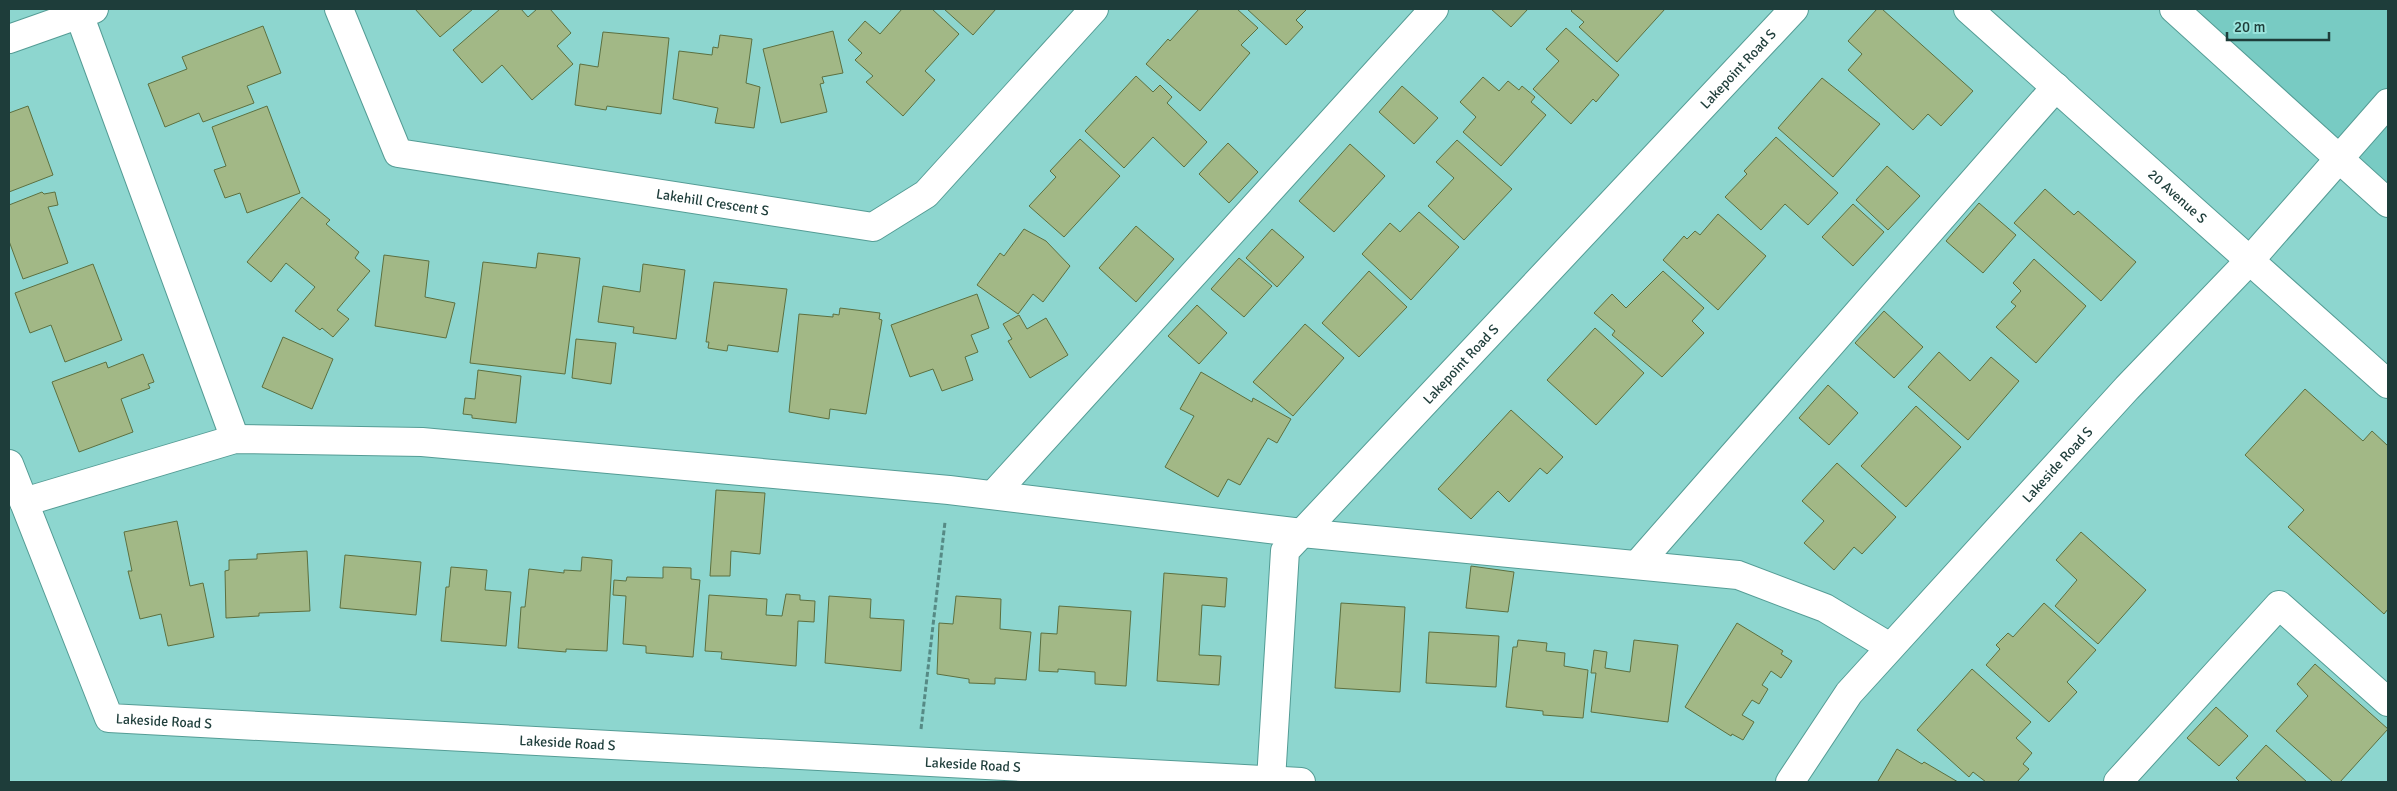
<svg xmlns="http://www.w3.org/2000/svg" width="2397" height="791" font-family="Signika,sans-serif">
<rect width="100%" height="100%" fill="#8dd6cf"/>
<path fill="#78cbc3" d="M2174,9H2388V203Z"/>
<path fill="#a2b886" stroke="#5c7040" d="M415,9H473L440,37Z
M500,9H521L528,17L537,9H550L571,33L557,46L573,64L532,100L502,65L482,83L453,50Z
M902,9H932L959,34L925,71L935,80L903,116L866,82L873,76L855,60L862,53L848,40L865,21L880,34Z
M944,9H996L973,35Z
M1199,9H1237L1258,28L1241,45L1250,53L1200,111L1146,64L1168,39L1170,41Z
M1247,9H1307L1296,20L1303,27L1286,45Z
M1491,9H1528L1511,27Z
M1573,9H1665L1617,62L1579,27L1584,22L1571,11Z
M1877,9H1882L1973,91L1941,126L1928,114L1913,130L1848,70L1862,54L1848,41Z
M263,26L281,73L247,86L254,103L203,122L199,113L165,127L148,84L187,69L182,57Z
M1566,28L1619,75L1596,102L1593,99L1571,124L1533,89L1559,61L1546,49Z
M833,31L843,73L822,77L824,83L820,84L827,112L781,123L763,49Z
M603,32L669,38L661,114L607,106L606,110L575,105L580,64L598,67Z
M720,35L752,39L746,83L760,87L754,128L715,123L718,108L673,99L679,51L712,55L713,47L718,48Z
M1136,76L1153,92L1160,85L1172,97L1167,103L1207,142L1184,167L1153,137L1124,168L1085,131Z
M1483,77L1499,91L1508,81L1519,90L1522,86L1535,97L1531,102L1546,115L1501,166L1463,132L1476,117L1460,102Z
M1822,78L1880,124L1833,177L1778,128Z
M1402,86L1438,118L1414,144L1379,112Z
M28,106L53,175L9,192V113Z
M267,106L300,193L247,213L240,193L225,198L214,170L226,166L212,127Z
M1776,137L1838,193L1808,225L1785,204L1761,230L1725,197L1747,174L1744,171Z
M1080,139L1120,176L1064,237L1029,206L1056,177L1050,171Z
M1457,140L1512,189L1464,240L1428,206L1454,178L1436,162Z
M1228,143L1258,172L1229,203L1199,174Z
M1350,144L1385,176L1334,232L1299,201Z
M1887,166L1920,196L1888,230L1856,200Z
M2045,189L2074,215L2078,211L2136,262L2101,301L2014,223Z
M42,192L44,194L55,192L58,205L48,207L68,263L23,279L9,241V205Z
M302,197L330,220L326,224L359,252L355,258L370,271L337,310L349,319L333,337L322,328L320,330L295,311L315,287L286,263L271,282L247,262Z
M1979,203L2016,235L1983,273L1946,241Z
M1853,204L1884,232L1853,266L1822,237Z
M1419,212L1459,247L1411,300L1362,254L1390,223L1400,232Z
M1718,214L1766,256L1718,310L1663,260L1684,236L1687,239L1695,231L1700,235Z
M1136,226L1174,259L1136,302L1099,268Z
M1024,229L1046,241L1070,266L1043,302L1033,294L1018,314L977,285L1000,253L1004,256Z
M1272,229L1304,257L1277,287L1246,258Z
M538,253L580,258L565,374L470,363L483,262L536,268Z
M384,255L429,261L425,297L455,303L446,338L375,326Z
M1239,258L1272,286L1244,317L1211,289Z
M2034,259L2086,306L2036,363L1996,327L2016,306L2011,302L2021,291L2013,283Z
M93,264L122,340L65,362L51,325L30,333L15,293Z
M643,264L685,270L676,339L633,333L634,327L598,322L603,286L640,292Z
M1369,271L1407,307L1359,357L1322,323Z
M1663,271L1704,308L1692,321L1704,333L1662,377L1612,335L1615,331L1594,313L1612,294L1626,308Z
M714,282L787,289L778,352L728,345L727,351L708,348L709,342H706Z
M977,294L989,328L971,335L978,352L965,357L973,380L942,391L933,369L910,377L891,325Z
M1197,305L1227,333L1199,364L1168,336Z
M840,308L880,313L879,319L882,320L866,414L830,409L829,419L789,412L799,314L833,317V314L839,315Z
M1884,311L1923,347L1894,378L1855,343Z
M1019,315L1027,329L1046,318L1068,355L1030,378L1008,341L1012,339L1003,324Z
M1305,324L1344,358L1293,416L1253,382Z
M1595,328L1644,373L1596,425L1547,380Z
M283,337L333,359L312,409L262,387Z
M576,339L616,343L611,384L572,378Z
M1939,352L1970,381L1991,357L2019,381L1968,440L1908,387Z
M143,354L154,382L148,384L150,388L121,399L133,432L79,452L52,382L106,362L108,368Z
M478,370L521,376L516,423L472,418V415L463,414L465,398L475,399Z
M1201,372L1252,402L1253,398L1291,419L1277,443L1268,438L1240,485L1228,479L1218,497L1165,467L1194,416L1180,409Z
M1828,385L1858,413L1829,445L1799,418Z
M2305,389L2363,441L2372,431L2388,446V609L2384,614L2288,527L2304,510L2245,455Z
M1916,406L1961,447L1906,507L1861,466Z
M1511,410L1563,457L1547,474L1540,468L1509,502L1498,491L1471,519L1438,489Z
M1837,463L1896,517L1862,554L1854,547L1834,570L1804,543L1824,521L1802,501Z
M716,490L765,493L760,554L731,551L730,576H710Z
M177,521L190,586L203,583L214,637L168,646L161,614L140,619L128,571H132L124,532Z
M2081,532L2146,590L2098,644L2055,606L2077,580L2056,560Z
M307,551L310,611L259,613V616L226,618L225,571L229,570V560L257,559V554Z
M345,555L421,562L416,615L340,608Z
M582,557L612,560L607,651L566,649V652L518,648L521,607H525L529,569L564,573V570L581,571Z
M1471,566L1514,572L1508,612L1466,608Z
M451,567L487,570L485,590L511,592L506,646L441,641L446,587H449Z
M663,567L691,568V579L700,580L693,657L646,653V646L623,644L626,596L613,595L614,580L626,581L627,577L663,578Z
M1164,573L1227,578L1225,607L1202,605L1199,655L1221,656L1219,685L1157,681Z
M786,594L800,595V600L815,601L814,622L798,621L796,666L721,659L722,652L705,651L709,595L767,599L766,615L782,616Z
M829,596L871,599L870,618L904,620L901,671L825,663Z
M956,596L1001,599L1000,629L1031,632L1026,680L995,678V684L969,683V679L937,674L939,623L953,624Z
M1341,603L1405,607L1400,692L1335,688Z
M2044,603L2096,650L2067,682L2077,692L2049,722L1986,665L2000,649L1996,645L2008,633L2013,637Z
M1059,606L1131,611L1126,686L1095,684V672L1058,669V672L1039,671L1041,633L1057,634Z
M1737,623L1783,651L1781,654L1792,661L1781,678L1771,671L1762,685L1768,689L1759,704L1752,700L1742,715L1754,722L1743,740L1732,734L1731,736L1685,707Z
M1429,632L1499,636L1496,687L1426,683Z
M1518,640L1547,643L1546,651L1565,653L1564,666L1588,670L1583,718L1543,715V711L1506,707L1513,647H1517Z
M1634,640L1678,645L1668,722L1591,712L1596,673H1591L1594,650L1607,652L1605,668L1630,672Z
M2315,664L2388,729L2340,782H2333L2276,731L2308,696L2297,684Z
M1972,669L2031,722L2016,738L2032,753L2023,764L2029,769L2017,782H1986L1973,772L1969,777L1917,730Z
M2216,707L2248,736L2219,766L2187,738Z
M2266,745L2307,782H2240L2236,778Z
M1897,749L1922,764L1924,762L1958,782H1881L1878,781Z"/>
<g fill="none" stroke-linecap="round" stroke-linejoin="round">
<g stroke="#549c95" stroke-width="30">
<g id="minor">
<path id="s1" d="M339,9L398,153L873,227L926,194L1094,9"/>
<path id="s2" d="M1968,9L2388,384"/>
<path d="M2174,9L2388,203"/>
<path d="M79,14L235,439"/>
<path d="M9,39L94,9"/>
<path id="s3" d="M9,464L109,718L1301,782"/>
<path d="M994,494L1434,9"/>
<path d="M24,502L235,439L422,442L949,490L1302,533L1738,575L1825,608L1890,647"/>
<path d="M1637,565L2056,87"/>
<path id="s4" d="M1271,780L1285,551L1794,9"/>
<path id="s5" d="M1790,782L1849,693L2127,388L2251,259L2388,103"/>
<path d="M2118,782L2279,605L2388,702"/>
</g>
</g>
<path stroke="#568a85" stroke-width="3" stroke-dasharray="5 2.5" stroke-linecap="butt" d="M921,729L945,522"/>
<use href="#minor" stroke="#fff" stroke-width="28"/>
</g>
<g text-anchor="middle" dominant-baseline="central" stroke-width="4.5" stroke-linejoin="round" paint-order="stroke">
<g font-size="14" fill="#1e3d3a" stroke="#9ae4dc">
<text stroke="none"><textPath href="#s4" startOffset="891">Lakepoint Road S</textPath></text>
<text stroke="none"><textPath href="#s2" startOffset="281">20 Avenue S</textPath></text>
<text stroke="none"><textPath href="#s1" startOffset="474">Lakehill Crescent S</textPath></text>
<text stroke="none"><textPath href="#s4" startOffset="486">Lakepoint Road S</textPath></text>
<text stroke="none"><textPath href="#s5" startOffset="416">Lakeside Road S</textPath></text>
<text stroke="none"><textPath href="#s3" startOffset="328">Lakeside Road S</textPath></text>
<text stroke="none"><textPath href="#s3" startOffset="732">Lakeside Road S</textPath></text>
<text stroke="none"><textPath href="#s3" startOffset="1138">Lakeside Road S</textPath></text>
</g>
</g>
<rect width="2397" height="791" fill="none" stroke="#1e3d3a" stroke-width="20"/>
<path d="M2227 32v8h102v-8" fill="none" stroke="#1e3d3a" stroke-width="2.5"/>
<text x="2234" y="32" font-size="15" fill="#1e3d3a" stroke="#9ae4dc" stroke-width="4" paint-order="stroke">20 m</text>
</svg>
